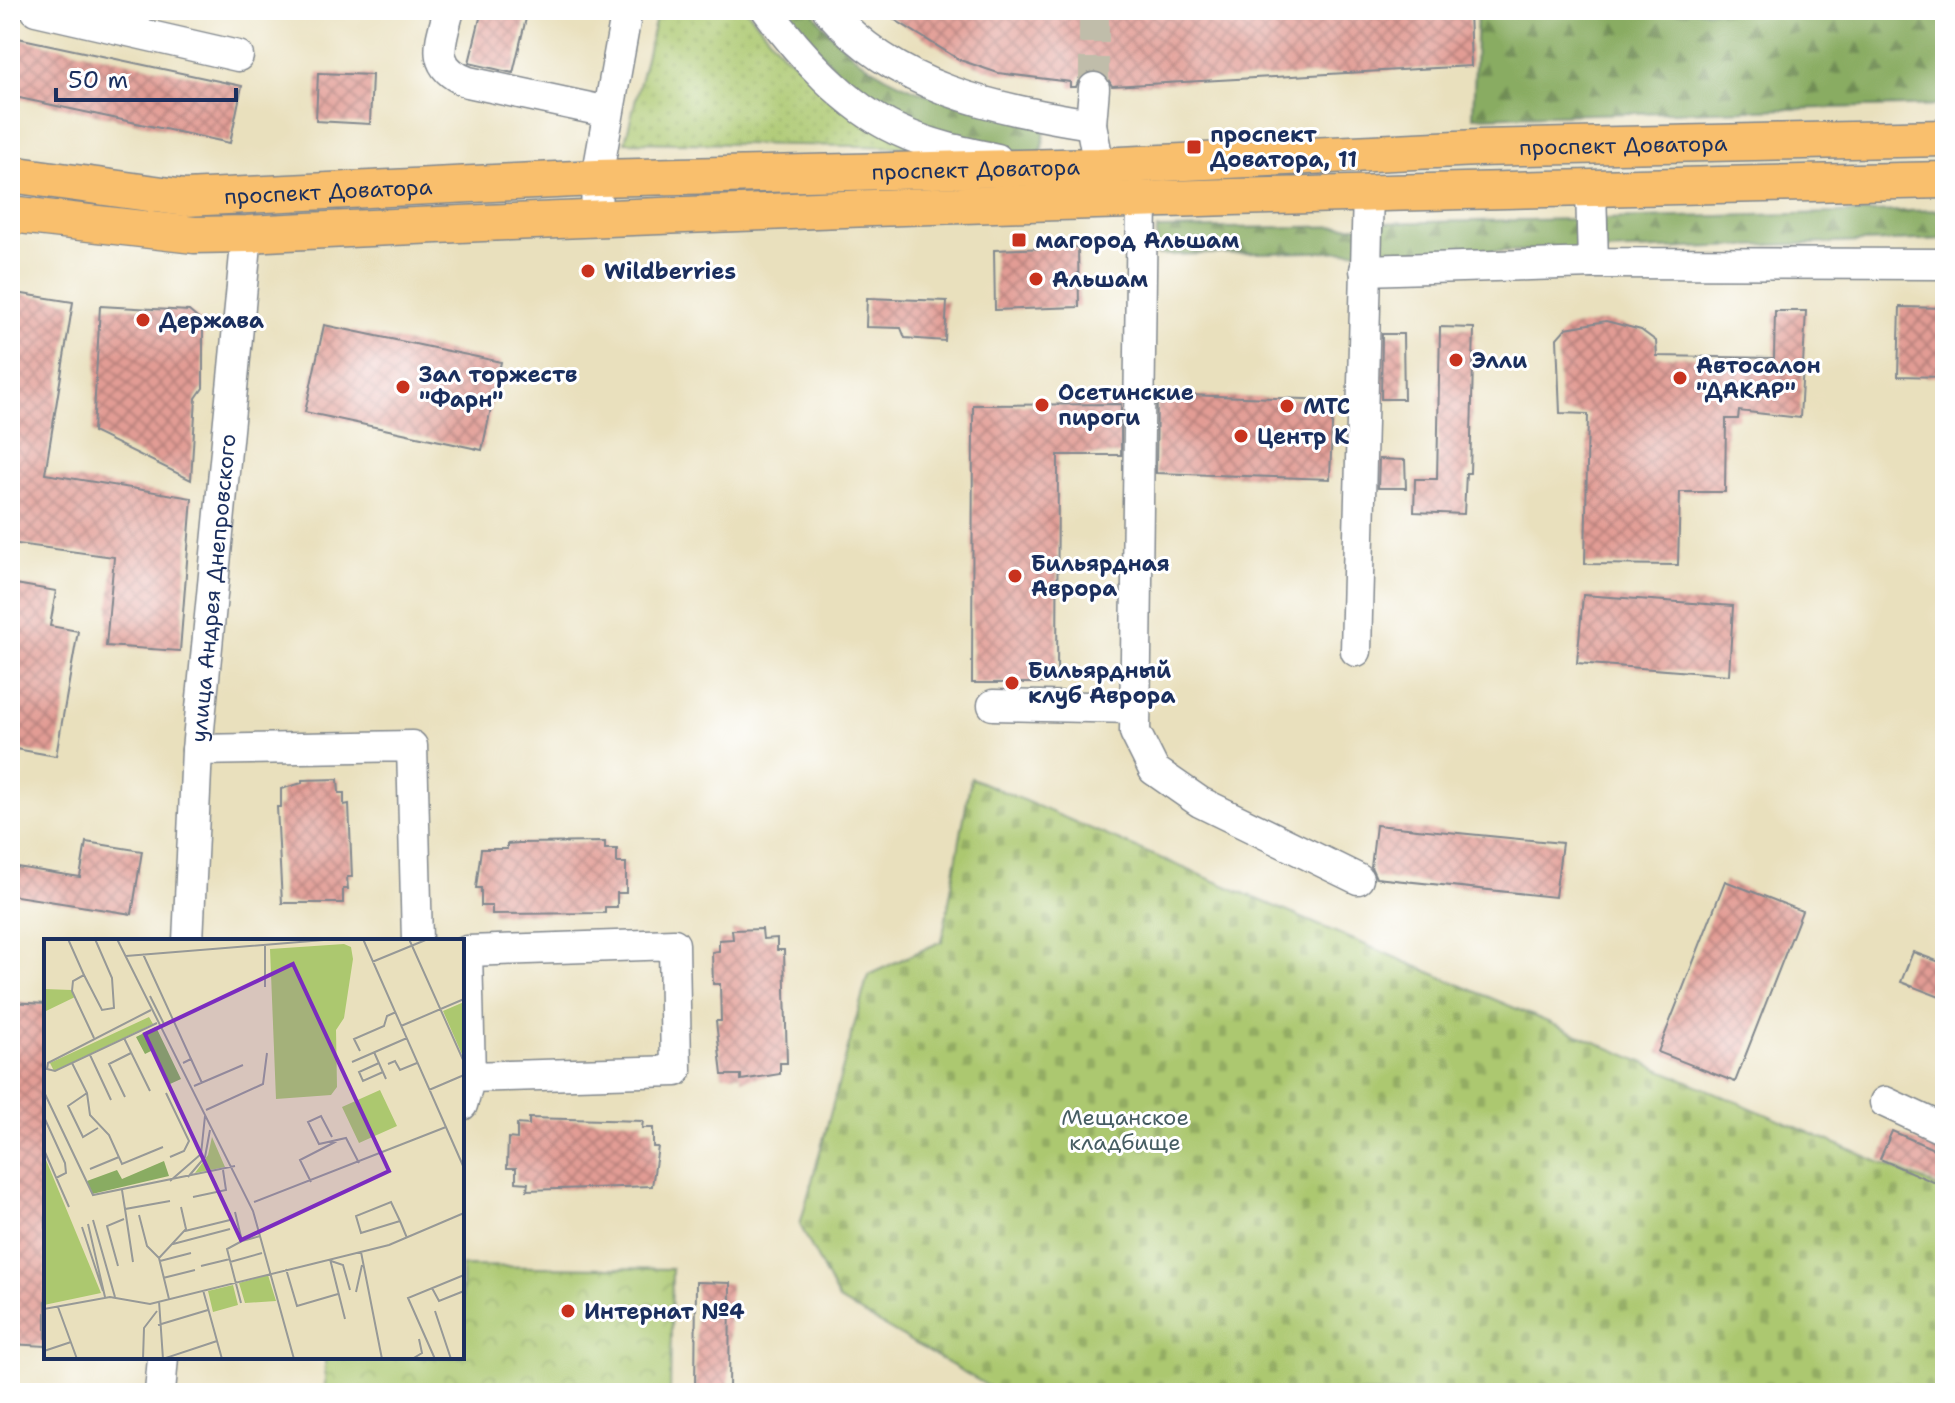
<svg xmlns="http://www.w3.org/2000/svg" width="1955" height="1403" font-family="'Shantell Sans',sans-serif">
<defs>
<pattern id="grass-dots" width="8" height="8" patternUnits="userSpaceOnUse" patternTransform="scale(2)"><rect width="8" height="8" fill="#acc86f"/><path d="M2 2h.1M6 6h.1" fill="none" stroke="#93ac63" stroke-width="1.8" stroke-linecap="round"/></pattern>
<pattern id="forest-firs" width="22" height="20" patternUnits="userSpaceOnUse" patternTransform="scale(2)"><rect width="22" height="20" fill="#89ac62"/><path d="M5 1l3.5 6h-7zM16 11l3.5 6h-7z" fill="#6f8c54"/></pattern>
<pattern id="cemetery-stones" width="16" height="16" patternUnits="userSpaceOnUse" patternTransform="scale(2)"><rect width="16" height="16" fill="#acc86f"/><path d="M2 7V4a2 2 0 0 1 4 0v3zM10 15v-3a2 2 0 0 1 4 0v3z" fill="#93ac63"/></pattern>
<pattern id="park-crowns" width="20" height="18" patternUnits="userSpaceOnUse" patternTransform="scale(2)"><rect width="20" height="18" fill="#acc86f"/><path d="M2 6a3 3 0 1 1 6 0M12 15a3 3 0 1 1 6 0" fill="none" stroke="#93ac63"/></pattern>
<pattern id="building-cross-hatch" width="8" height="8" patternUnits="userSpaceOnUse" patternTransform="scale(2)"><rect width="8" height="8" fill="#e29c94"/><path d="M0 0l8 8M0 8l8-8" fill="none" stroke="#b6807c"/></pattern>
</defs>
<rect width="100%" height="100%" fill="#fff"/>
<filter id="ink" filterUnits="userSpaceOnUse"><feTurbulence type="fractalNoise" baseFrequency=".0125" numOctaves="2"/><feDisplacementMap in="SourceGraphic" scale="16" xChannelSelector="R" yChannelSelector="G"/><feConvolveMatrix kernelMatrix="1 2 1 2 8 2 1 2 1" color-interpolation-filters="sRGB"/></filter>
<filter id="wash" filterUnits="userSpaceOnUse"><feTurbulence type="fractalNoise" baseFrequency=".006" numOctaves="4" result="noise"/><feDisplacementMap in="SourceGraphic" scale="32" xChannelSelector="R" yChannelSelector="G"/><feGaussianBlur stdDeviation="1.8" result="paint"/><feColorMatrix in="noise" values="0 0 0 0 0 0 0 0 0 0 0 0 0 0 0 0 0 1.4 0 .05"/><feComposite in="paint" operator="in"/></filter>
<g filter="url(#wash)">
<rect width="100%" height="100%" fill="#e9e0bd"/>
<path fill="url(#grass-dots)" stroke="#647c66" stroke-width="2" d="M658,10H747L782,53L911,147L625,142Z"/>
<path fill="url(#forest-firs)" stroke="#526e60" stroke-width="2" d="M782,10H812C867,92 956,103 1045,126L1042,155L972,146L935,134L857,92Z
M1945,10V105L1473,117L1477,11Z
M1945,210V239L1603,251V219Z
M1578,219L1579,250L1377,253V223Z
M1360,226V251L1156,255L1157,229Z"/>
<path fill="url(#cemetery-stones)" stroke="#647c66" stroke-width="2" d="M971,778L1945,1190V1393H1000L839,1300L800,1225L868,975L942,941Z"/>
<path fill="url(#park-crowns)" stroke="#647c66" stroke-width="2" d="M462,1266L672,1269L670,1393H325V1357H462Z"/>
<g id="blocks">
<path fill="url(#building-cross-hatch)" d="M482,10H528L513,73L469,63Z
M879,10H1469L1471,66L1112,86L1105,74L1095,70L1080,77L1076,87H1070V82L998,73L960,60Z
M18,38L242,86L230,143L10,96Z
M318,73L372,75L370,124L316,121Z
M1078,247L1079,307L995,310L994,250Z
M10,292L73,302L45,474L192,498L180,651L106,646L114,557L10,543Z
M867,298L947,301L945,341L905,338L901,328L866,327Z
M100,306L189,311L203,323V388L196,398L191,480L93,432Z
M1900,307L1945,308V377L1898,376Z
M1775,311H1806L1800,418L1739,411L1738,419H1726L1725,492H1680L1678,565L1585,564L1588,414L1560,413L1557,338L1566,328L1606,321L1641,330L1656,341L1657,356L1774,358Z
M324,325L501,362L482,450L305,412Z
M1440,327L1474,328L1470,473H1466L1464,514L1414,512L1415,479H1437Z
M1382,334H1403L1404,399H1381Z
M1157,394L1333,400L1330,479L1156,473Z
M1121,404V455H1058L1057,683H972L973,405Z
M1379,459L1405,460L1406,488H1378Z
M10,583L56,591L50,626L78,631L56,756L10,748Z
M1583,595L1733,606L1729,675L1577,663Z
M338,779L339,793H344V805L349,804L352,877H347L348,889H343V903H282L277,807H281V789L302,783V780Z
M1376,825L1562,843L1555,897L1376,878L1371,867Z
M86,842L142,851L132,914L10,895V866L80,877Z
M605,842V849H617V863H626V893H617V907H605V913L492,914V906H481V888H476L481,849H507V844L519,843Z
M1725,881L1802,911L1735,1082L1658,1052Z
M762,929L763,939L777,938V950H784L787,1063H780V1074L741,1080V1075H722L716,1021H721L720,984H713L712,952L719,951V940L733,939L732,930Z
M1913,952L1945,964V999L1901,982Z
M10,1002L46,1004V1346L10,1344Z
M529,1118L643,1121L642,1128H653V1147H658L652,1186L527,1190L528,1183L516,1182V1168H507L508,1138L517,1139V1124L529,1125Z
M1892,1131L1945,1154V1187L1880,1159Z
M696,1282L730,1283L729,1393H695Z"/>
</g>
</g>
<g filter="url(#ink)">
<use href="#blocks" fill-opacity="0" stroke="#82888e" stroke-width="2"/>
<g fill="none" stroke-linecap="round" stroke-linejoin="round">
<path stroke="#c0bdaa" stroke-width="30" stroke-dasharray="30 15" stroke-linecap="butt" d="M1094,88V10"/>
<g stroke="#82888e" stroke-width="33">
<g id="minor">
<path d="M36,10L238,56"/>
<path d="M449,10C440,44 429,67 468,82L608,112"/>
<path d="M767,10C799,54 847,107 897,130C929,145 963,152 997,159"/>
<path d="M828,10C896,89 993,108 1091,124L1099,166"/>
<path d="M1091,124L1094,88"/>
<path d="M1591,188L1593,263L1945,264"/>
<path d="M1142,199L1135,732L1154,770L1200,802L1358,879"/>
<path d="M596,217L597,178L627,10"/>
<path d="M1365,270L1593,263"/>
<path d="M1356,651L1368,192"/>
<path d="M993,705L1135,708"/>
<path d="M197,750L412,746L417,941"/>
<path id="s1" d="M188,941L197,750L247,234"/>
<path d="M1885,1102L1945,1130"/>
<path d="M462,1105L470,1077L467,951L674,944L676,1071L470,1077"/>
<path d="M160,1393L163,1357"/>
</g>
</g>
<g stroke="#82888e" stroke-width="39">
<g id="major">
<path id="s2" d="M10,174L185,198L597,178L1099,166L1478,148L1945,138"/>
<path d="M10,214L194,235L247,234C813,206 1379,192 1945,180"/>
</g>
</g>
<use href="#minor" stroke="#fff" stroke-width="30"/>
<use href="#major" stroke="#f9bf6d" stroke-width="36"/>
</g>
</g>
<g fill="#c8321e" stroke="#fff" stroke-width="3">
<rect x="1186" y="139" width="16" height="16" rx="4"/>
<rect x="1011" y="232" width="16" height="16" rx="4"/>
<circle cx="588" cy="271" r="8"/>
<circle cx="1036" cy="279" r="8"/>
<circle cx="143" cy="320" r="8"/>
<circle cx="1456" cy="360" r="8"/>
<circle cx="1680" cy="378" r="8"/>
<circle cx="403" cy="387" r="8"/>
<circle cx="1042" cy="405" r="8"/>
<circle cx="1287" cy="406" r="8"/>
<circle cx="1241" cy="436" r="8"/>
<circle cx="1015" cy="576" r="8"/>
<circle cx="1012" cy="683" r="8"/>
<circle cx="568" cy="1311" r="8"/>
</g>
<g text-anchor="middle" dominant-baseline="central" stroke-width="6" stroke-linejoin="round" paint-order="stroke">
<g font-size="22" font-weight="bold" fill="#1b2f5e" stroke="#fff" text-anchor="start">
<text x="1210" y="134">проспект<tspan x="1210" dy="25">Доватора, 11</tspan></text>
<text x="1035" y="240">магород Альшам</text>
<text x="604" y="271">Wildberries</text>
<text x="1052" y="279">Альшам</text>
<text x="159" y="320">Держава</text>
<text x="1472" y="360">Элли</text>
<text x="1696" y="365">Автосалон<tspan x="1696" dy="25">"ДАКАР"</tspan></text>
<text x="419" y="374">Зал торжеств<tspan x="419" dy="25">"Фарн"</tspan></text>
<text x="1058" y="392">Осетинские<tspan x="1058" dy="25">пироги</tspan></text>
<text x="1303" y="406">МТС</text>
<text x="1257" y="436">Центр К</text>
<text x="1031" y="563">Бильярдная<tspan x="1031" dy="25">Аврора</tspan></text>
<text x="1028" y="670">Бильярдный<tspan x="1028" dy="25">клуб Аврора</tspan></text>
<text x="584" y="1311">Интернат №4</text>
</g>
<g font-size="22" fill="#1b2f5e" stroke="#fff">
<text stroke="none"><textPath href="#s2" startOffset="1616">проспект Доватора</textPath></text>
<text stroke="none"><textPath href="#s2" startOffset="968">проспект Доватора</textPath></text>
<text stroke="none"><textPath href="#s2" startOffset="320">проспект Доватора</textPath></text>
<text stroke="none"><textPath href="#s1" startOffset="354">улица Андрея Днепровского</textPath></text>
</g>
<g font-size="22" fill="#465d63" stroke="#fff">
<text x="1125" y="1117">Мещанское<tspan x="1125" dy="25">кладбище</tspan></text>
</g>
</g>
<g transform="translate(44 939)">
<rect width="420" height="420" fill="#e9e0bd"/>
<path d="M168,198L181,228L151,234L164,216ZM0,216L57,354L0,366ZM224,336L232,362L201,364L195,344ZM189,346L194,366L169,373L164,352Z" fill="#acc86f"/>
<path d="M112,88L137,140L126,145L109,111L101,115L92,98ZM120,222L125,237L48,255L43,242L73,231L78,240Z" fill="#89ac62"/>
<path d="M300,5L307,8L309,20L300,79L292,91L293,148L287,156L232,160L226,10Z" fill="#acc86f"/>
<path d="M420,63V120L399,72ZM105,78L109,85L10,132L6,124ZM336,151L353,187L315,204L298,168Z" fill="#acc86f"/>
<path d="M0,50L28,51L31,58L0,73Z" fill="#acc86f"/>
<path fill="none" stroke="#979997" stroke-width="2" d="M24,0L40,36L29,42L28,52L50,99M73,0L209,272L250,420M319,0L420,229M365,0L420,123M99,15L147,120L139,124M82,17L292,0M328,23L384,0M40,36L58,71L70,69L68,39L51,0M221,48V6M106,57L120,85M107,71L4,124L3,130L11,132L113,84M357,87L420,60M80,99L106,152M316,112L310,100L340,87L343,77L352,73M330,113L342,140M46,116L67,161M147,120L158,144M308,123L363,99M28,124L43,154L46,176L65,196L78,225L119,208M335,124L315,133L319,142L339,133M344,125L351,122L356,131L373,124M150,147L199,126M385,151L420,136M0,153L49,256L191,227M43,154L24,167L39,198L54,189M122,154L145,202L140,212L126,218M81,158L65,125L87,114M162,171L219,145L223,114M0,178L21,224L22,234L12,239M288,198L277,177L264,183L275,205L302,199L315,224M0,211L25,268M46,230L75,218M144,238L161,218L166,191M126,242L157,215L161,177M267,243L256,221L293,202M78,251L81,270L126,262M149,258L182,251L179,231M210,263L402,188M81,270L89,323M191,273L198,302L216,297M95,276L103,307L115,319M49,281L71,358M356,282L317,294L312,277L347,263L356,282L363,299M44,285L61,358M38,288L59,352M141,292L186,281M129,305L186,290M317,313L338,420M286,320L301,380M116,322L147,314M287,322L299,326L306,351M186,323L218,314M74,327L63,287L80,280M157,327L186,320M242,330L253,367L294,355M119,339L151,331M388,349L395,362L420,352M159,351L178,420M312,353L318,326M125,360L115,319L142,290L137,268M115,362L119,420L173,402M197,364L183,310L198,302M14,368L33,420M0,370L66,358L106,365L345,306L420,274M391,372L407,420M114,386L164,371M0,412L27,403M99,420L100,389L113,372M368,420L378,414L375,400M391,420L364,359L420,336"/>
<path fill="#7b2cbf" fill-opacity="0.15" stroke="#7b2cbf" stroke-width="4" d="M249,25L345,232L197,301L101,95Z"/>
<rect width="420" height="420" fill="none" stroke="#1b2f5e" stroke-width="4"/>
</g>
<rect width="1955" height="1403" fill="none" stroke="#fff" stroke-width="40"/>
<path d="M56 88v12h180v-12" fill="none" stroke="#1b2f5e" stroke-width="4"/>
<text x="68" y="88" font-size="24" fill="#1b2f5e" stroke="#ffffff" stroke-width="6" paint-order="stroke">50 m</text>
</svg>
